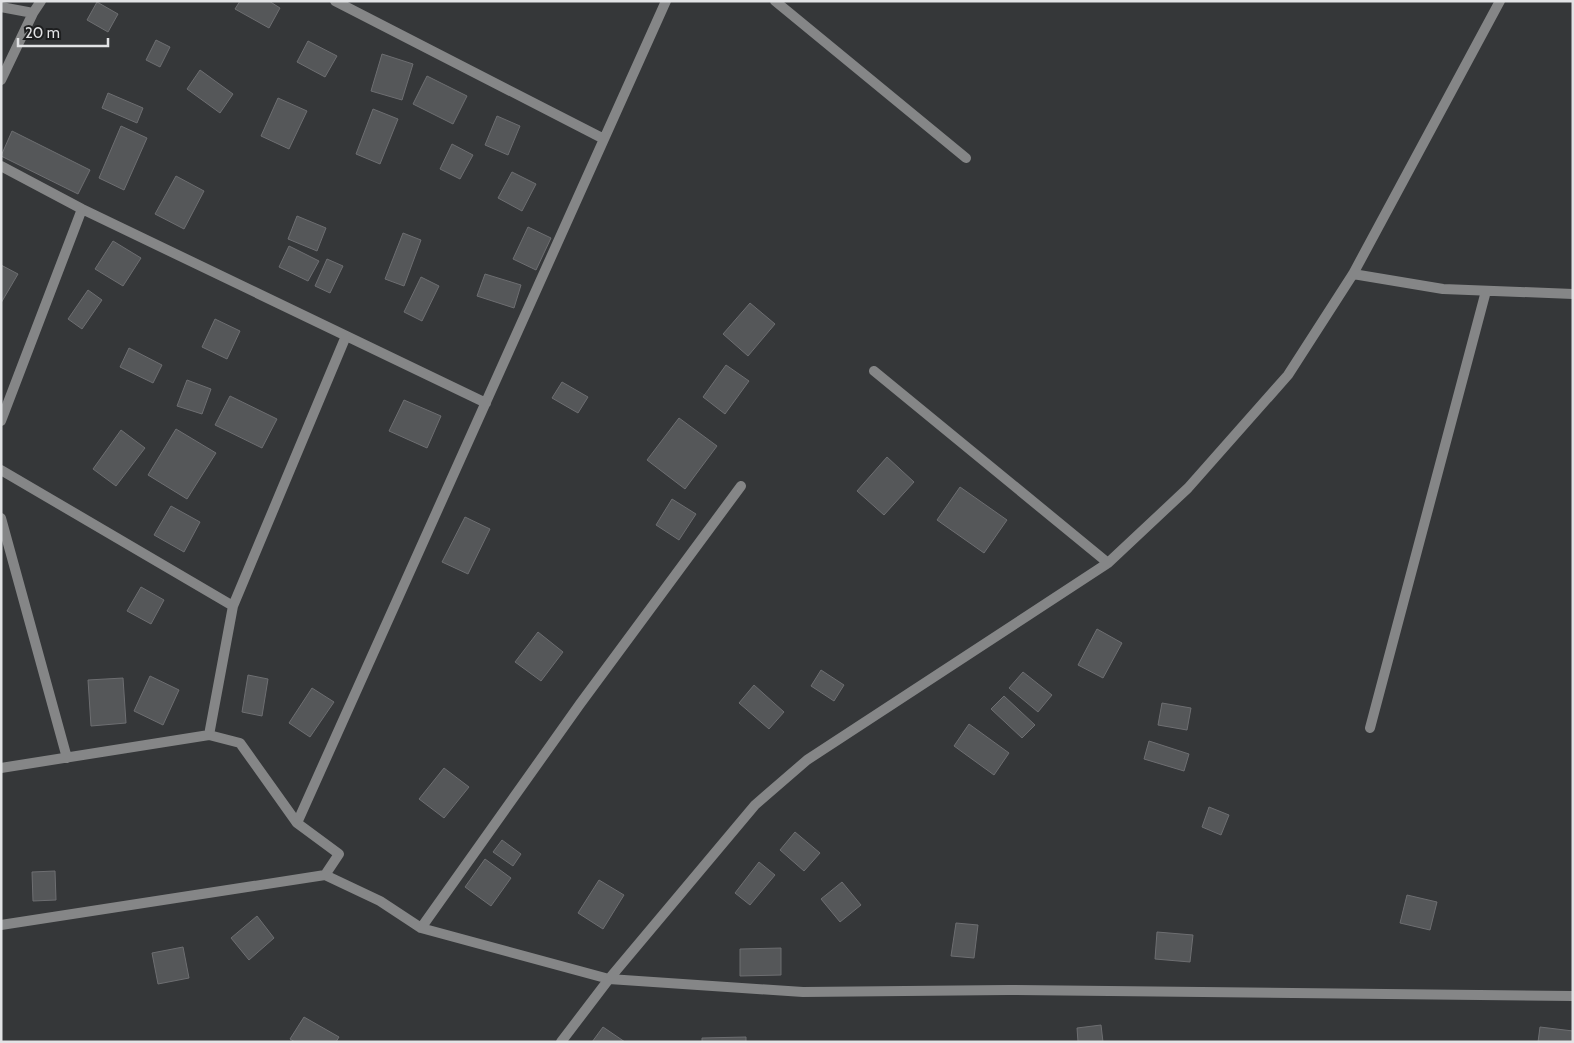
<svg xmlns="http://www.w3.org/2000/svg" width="1574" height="1043" font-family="Cabin,sans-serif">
<rect width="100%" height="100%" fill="#353739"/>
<path fill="#555759" stroke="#6d6e71" d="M240,1H269L280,8L269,28L235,9Z
M97,2L118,14L108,32L87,20Z
M156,40L170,47L160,67L146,60Z
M308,41L337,56L325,77L297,62Z
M382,54L413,64L402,100L371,91Z
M200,70L233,94L220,113L187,89Z
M427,76L467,96L453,124L413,104Z
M108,93L143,108L137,123L102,108Z
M278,98L307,111L289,149L261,136Z
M373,109L398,119L380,164L356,154Z
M497,116L520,126L508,155L485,145Z
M121,126L147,138L124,190L99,178Z
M12,131L90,170L78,194L1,156Z
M452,144L473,155L460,179L440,169Z
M512,172L536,184L522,211L498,198Z
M176,176L204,191L184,229L155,214Z
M297,216L326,228L317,251L288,239Z
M528,227L551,238L536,270L513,259Z
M403,233L421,240L404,286L385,279Z
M113,241L141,258L123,286L95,269Z
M289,246L319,261L308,281L279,267Z
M327,259L343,266L330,293L315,286Z
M1,265L18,274L1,303Z
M485,274L521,285L514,308L477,296Z
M421,277L439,286L422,321L404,312Z
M88,290L102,300L82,329L68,319Z
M750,303L775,324L748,356L723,334Z
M215,319L240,331L227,359L202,347Z
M129,348L162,365L153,383L120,367Z
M726,365L749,381L725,414L703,397Z
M187,380L211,389L202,414L177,406Z
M562,382L588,397L578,413L552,398Z
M230,396L277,419L262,448L215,425Z
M404,400L441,416L427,448L389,431Z
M679,418L717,446L685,489L647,460Z
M176,429L216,453L187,499L148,475Z
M121,430L145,448L116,486L93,469Z
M887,457L914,482L884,515L857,491Z
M960,487L1007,520L984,553L937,520Z
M672,499L696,514L679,540L656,525Z
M171,506L200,522L184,552L154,535Z
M465,517L490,529L468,574L442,562Z
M141,587L164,600L151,624L127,611Z
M1097,629L1122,643L1103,678L1078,665Z
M538,632L563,652L541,681L515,662Z
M821,670L844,685L834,701L811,686Z
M1023,672L1052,695L1038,712L1009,688Z
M248,675L268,679L262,716L242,712Z
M150,676L179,690L163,725L134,711Z
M123,678L126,723L91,726L88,680Z
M754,685L784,712L769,729L739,703Z
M312,688L334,702L310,737L289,723Z
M1004,696L1035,725L1022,738L991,709Z
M1162,703L1191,708L1187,730L1158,725Z
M969,724L1009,753L994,775L954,746Z
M1149,741L1189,754L1184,771L1144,759Z
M444,768L469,787L444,818L419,799Z
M1209,807L1229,815L1221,835L1202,827Z
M795,832L820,853L804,871L780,850Z
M502,840L521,854L513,866L493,852Z
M485,859L511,878L491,906L465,887Z
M759,862L775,875L750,905L735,893Z
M55,871L56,900L33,901L32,872Z
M599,880L624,895L603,929L578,913Z
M842,882L861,905L840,922L821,899Z
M1407,895L1437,902L1430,930L1400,923Z
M257,916L274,938L249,960L231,938Z
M956,923L978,925L974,958L951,956Z
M1157,932L1193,935L1190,962L1155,959Z
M183,947L189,978L158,984L152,953Z
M781,948V975L740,976V949Z
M304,1017L339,1037L336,1042H295L290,1039Z
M1101,1025L1103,1042H1078L1077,1028Z
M603,1027L625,1042H592Z
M1540,1027L1573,1031V1042H1538Z
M746,1037V1042H702V1038Z"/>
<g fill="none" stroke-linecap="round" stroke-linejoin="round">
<path stroke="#858687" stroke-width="10" d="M335,1L604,139
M775,1L966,158
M1,7L33,13
M1,80L33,13L41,1
M1,166L82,209L486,403
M1353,274L1443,289L1573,294
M874,371L1108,563
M1,421L82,209
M1,470L233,606
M1,518L67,758
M1370,728L1486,291
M209,735L233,606L346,336
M1,768L209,735L240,743L297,823L339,854L325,875
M297,823L666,1
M1,925L325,875L380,901L421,928L609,979L803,992L1008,990L1573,996
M421,928L580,704L741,486
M561,1042L609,979L755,805L807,760L1108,563L1188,488L1288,375L1353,274L1500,1"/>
</g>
<rect width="1574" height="1043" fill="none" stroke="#e2e3e5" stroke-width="5"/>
<path d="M18 38v8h90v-8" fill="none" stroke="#e2e3e5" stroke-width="2.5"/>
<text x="25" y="38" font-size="15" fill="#e2e3e5" stroke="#1d1e1f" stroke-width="4" paint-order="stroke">20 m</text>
</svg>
